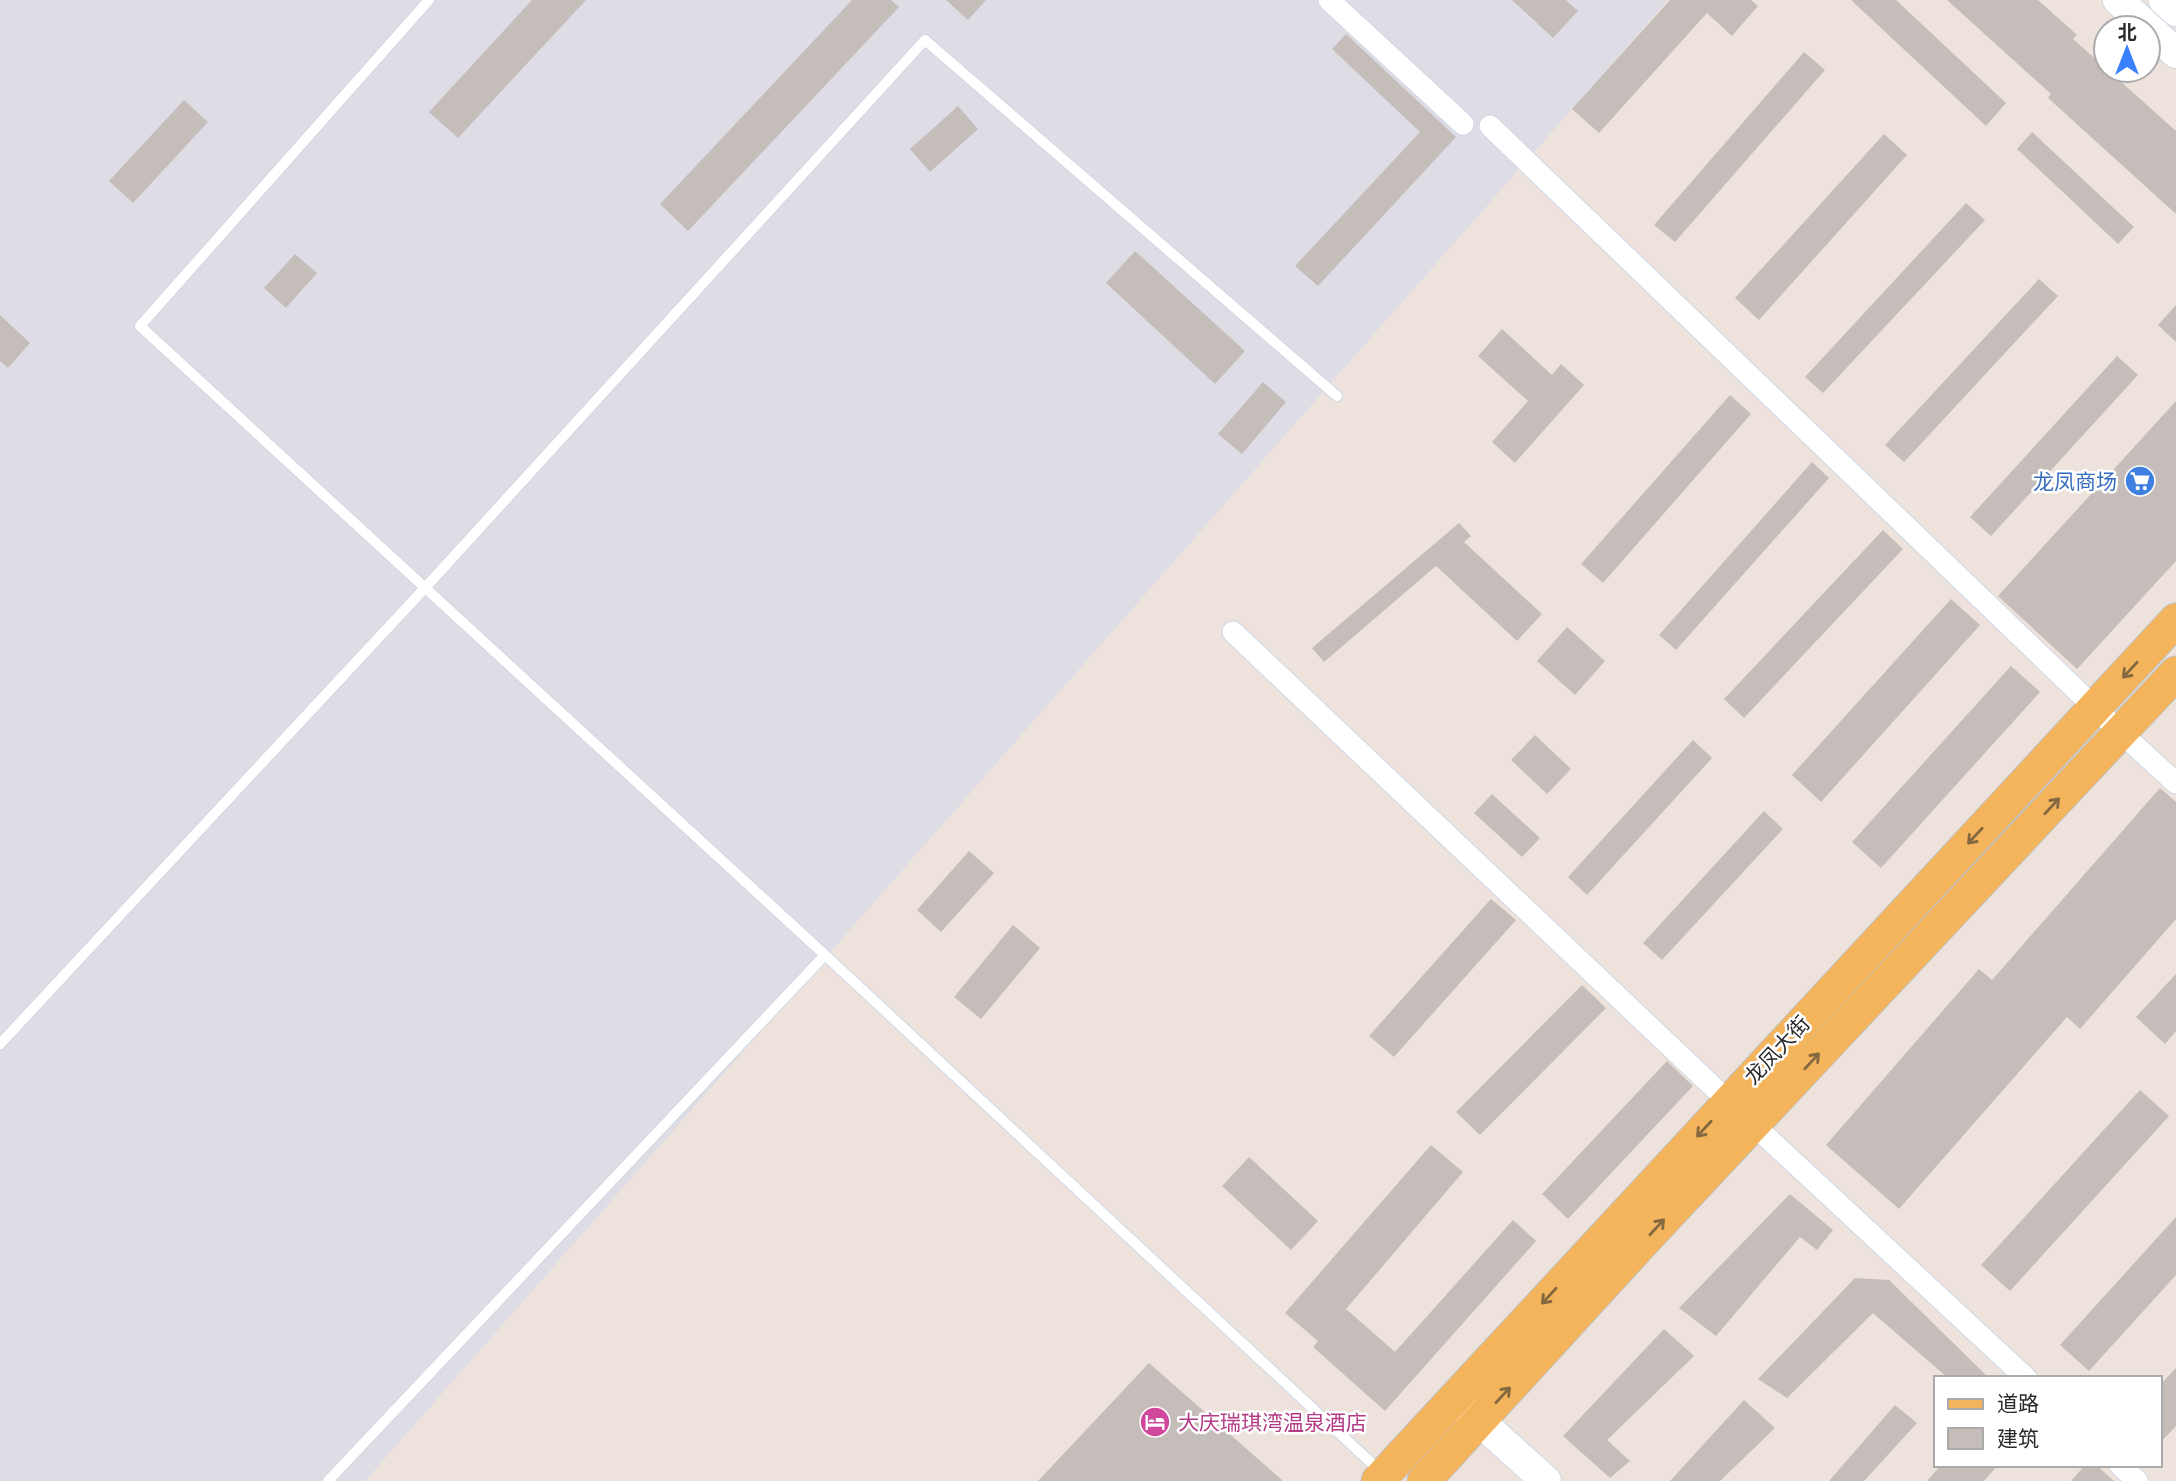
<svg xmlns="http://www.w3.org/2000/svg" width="2176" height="1481" font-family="Raleway,'Noto Sans SC',sans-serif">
<rect width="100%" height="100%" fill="#ede3dc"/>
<path fill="#dedde5" d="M0,0H1668L365,1481H0Z"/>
<path fill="#c5bdb9" d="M532,0H586L458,138L429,112Z
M852,0H891L899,7L688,231L660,204Z
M946,0H986L968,20Z
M1512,0H1566L1578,11L1553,38Z
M1670,0H1751L1758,6L1732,36L1707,13L1599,133L1572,109Z
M1851,0H1896L2006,103L1986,126Z
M1947,0H2038L2077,35L2073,39L2176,131V214L2048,98L2051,94Z
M1346,34L1456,137L1318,286L1295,266L1420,132L1332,49Z
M1804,52L1825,70L1675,242L1654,225Z
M184,100L208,122L133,203L109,181Z
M958,106L978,129L930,172L910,149Z
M2032,132L2134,227L2118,244L2017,149Z
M1884,134L1907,155L1759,320L1735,298Z
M1966,203L1985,220L1823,393L1805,377Z
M1135,251L1245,351L1215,384L1106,283Z
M295,254L317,273L286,308L264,288Z
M2039,279L2058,296L1904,462L1885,445Z
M2176,305V342L2158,325Z
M0,315L30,343L8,368L0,361Z
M1502,329L1552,375L1561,364L1584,385L1515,463L1492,442L1528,401L1478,356Z
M2117,356L2138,375L1991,536L1970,517Z
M1263,382L1286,402L1242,454L1218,434Z
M1730,395L1751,414L1603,583L1581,564Z
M2176,401V561L2077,669L1998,596Z
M1812,462L1829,478L1676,650L1659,635Z
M1459,523L1471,536L1464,542L1542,614L1517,641L1436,566L1324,662L1312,648Z
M1883,530L1903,549L1744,718L1724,699Z
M1951,599L1980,625L1821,802L1792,775Z
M1567,627L1605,661L1575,695L1537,661Z
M2011,666L2040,692L1881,868L1852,842Z
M1535,735L1571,769L1547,794L1511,760Z
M1693,740L1712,758L1587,895L1568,877Z
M2160,788L2176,802V919L2080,1029L2067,1017L1899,1209L1826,1145L1979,969L1992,980Z
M1492,794L1540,838L1522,857L1474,813Z
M1764,811L1783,829L1662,960L1643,943Z
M969,851L994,873L941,932L917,910Z
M1491,899L1516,920L1394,1057L1369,1036Z
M1013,925L1040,948L981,1019L954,997Z
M2176,974V1031L2165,1044L2136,1017Z
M1582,985L1606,1008L1480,1135L1456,1112Z
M1667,1061L1693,1086L1568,1219L1542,1194Z
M2140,1090L2169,1116L2010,1291L1981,1265Z
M1431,1145L1463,1172L1346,1309L1395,1352L1513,1220L1536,1241L1385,1411L1313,1347L1318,1341L1285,1313Z
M1249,1157L1318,1221L1291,1250L1222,1186Z
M1790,1194L1833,1230L1817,1250L1800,1237L1716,1336L1679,1308Z
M2176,1217V1275L2089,1371L2060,1345Z
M1855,1278L1889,1280L1989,1378H1948L1873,1313L1787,1398L1758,1379Z
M1664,1329L1694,1356L1607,1440L1630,1461L1610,1478L1563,1436Z
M1149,1363L1283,1481H1038Z
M2176,1368V1426L2160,1443V1385Z
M1744,1400L1775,1428L1720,1481H1670Z
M1895,1405L1917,1423L1864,1481H1829Z
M1941,1465H1998L1984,1481H1927Z
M2085,1465H2096L2114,1481H2071Z"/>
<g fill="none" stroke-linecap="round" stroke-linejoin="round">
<g stroke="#d1d8e3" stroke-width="12">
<path id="lane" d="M429,0L140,326L825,955L1381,1472
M0,1044L424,589L925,40L1337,396
M328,1481L825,955"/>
</g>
<g stroke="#d1d8e3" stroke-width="23">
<path id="street" d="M1329,0L1463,124
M1490,126L2120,732L2176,783
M1233,632L1729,1102L2026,1378
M2120,1465L2137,1481"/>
</g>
<g stroke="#d1d8e3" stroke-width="32">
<path id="secondary" d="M2118,0L2176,53
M2164,0L2176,11
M1463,1406L1546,1481"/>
</g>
<g stroke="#c3c3c3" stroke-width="35">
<path id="primary" d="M1378,1481L2176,620
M1424,1481L1641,1244L2176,673"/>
</g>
<use href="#lane" stroke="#fff" stroke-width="10"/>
<use href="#street" stroke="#fff" stroke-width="21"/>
<use href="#secondary" stroke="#fff" stroke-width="30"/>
<use href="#primary" stroke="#f3b45b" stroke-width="33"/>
</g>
<defs><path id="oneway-shaft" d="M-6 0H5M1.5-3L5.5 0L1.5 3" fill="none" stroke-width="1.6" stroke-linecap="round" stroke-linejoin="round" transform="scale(1.75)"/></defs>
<g stroke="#846840">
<use href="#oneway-shaft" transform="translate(2130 670) rotate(133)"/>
<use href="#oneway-shaft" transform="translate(2052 806) rotate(-47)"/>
<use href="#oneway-shaft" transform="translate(1975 836) rotate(133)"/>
<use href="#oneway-shaft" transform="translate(1812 1061) rotate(-47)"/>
<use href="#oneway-shaft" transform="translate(1704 1129) rotate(133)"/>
<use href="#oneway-shaft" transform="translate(1657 1227) rotate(-47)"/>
<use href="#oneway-shaft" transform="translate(1549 1296) rotate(133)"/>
<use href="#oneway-shaft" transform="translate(1503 1395) rotate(-47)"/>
</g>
<defs>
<g id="supermarket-disc" transform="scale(1.575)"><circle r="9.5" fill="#3f7fe0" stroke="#fff"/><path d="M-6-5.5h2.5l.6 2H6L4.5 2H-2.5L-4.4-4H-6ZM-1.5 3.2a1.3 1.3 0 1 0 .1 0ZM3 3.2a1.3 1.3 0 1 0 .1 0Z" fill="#fff"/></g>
<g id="hotel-disc" transform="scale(1.575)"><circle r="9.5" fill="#d1479c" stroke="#fff"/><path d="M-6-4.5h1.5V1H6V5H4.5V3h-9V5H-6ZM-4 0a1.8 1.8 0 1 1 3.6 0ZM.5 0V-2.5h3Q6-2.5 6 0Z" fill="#fff"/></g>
</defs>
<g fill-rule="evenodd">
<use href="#supermarket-disc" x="2140" y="481"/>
<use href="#hotel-disc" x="1155" y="1422"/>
</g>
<g text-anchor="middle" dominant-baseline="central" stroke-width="5" stroke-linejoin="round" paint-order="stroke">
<g font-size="21" fill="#366cbe" stroke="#fff" text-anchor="end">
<text x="2117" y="481">龙凤商场</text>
</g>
<g font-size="21" fill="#2a2a2a" stroke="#fff">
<text transform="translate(1777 1050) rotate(-47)">龙凤大街</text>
</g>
<g font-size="21" fill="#b23c85" stroke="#fff" text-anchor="start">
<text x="1178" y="1422">大庆瑞琪湾温泉酒店</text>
</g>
</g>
<rect x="1934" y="1376" width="228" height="91" fill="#ffffff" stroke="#aaaaaa" stroke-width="2"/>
<rect x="1948" y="1399" width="35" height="10" fill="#f3b45b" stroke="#aaaaaa" stroke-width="2"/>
<text x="1997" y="1411" font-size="21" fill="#2a2a2a">道路</text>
<rect x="1948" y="1428" width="35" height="21" fill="#c5bdb9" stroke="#aaaaaa" stroke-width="2"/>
<text x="1997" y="1446" font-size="21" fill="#2a2a2a">建筑</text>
<g transform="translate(2127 49)"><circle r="33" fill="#ffffff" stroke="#aaaaaa" stroke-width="2"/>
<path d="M0-5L12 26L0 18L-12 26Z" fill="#3980fd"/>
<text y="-10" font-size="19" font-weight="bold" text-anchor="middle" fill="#2a2a2a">北</text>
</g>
</svg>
